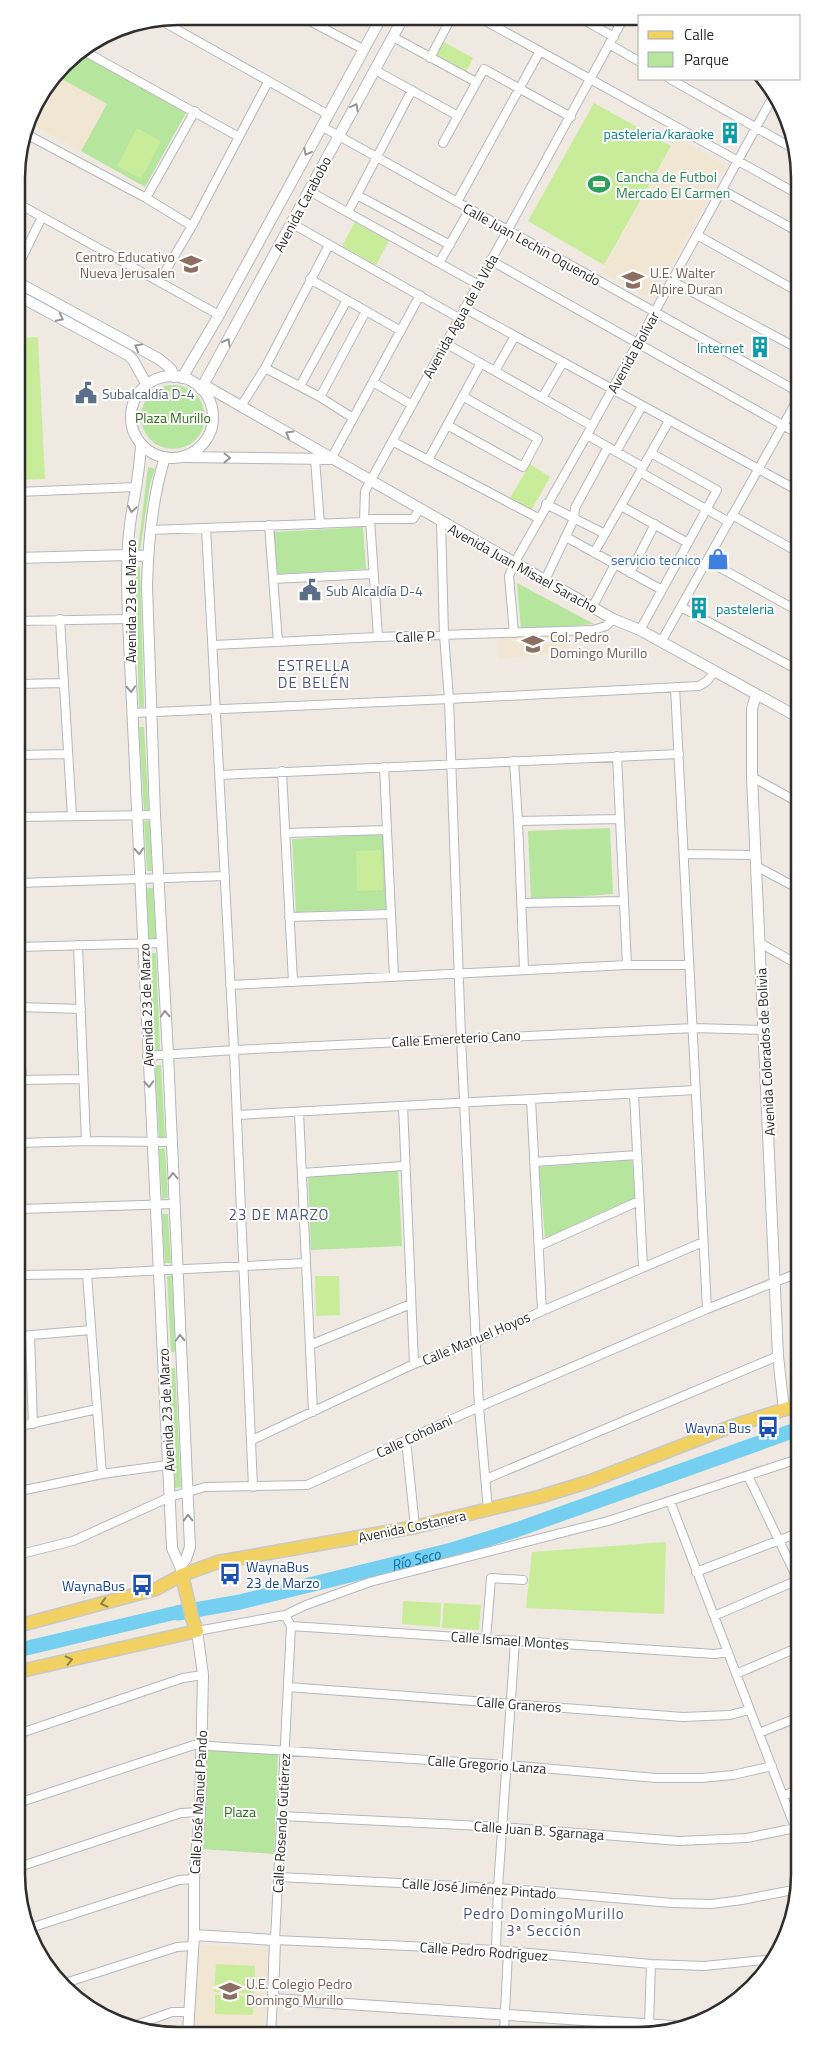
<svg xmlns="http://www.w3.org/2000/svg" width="816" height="2052" font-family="'Titillium Web',sans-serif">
<rect width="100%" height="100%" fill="#efe9e1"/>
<path fill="#f0e6d1" d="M62,79L107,104L81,151L36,126Z
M677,137L725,165L653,300L602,272Z
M568,633V652L499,659L498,636Z
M20,1340H26L29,1421L20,1423Z
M197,1945L268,1949L264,2032H193Z"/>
<path fill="#b6e59e" d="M78,52L186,113L145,187L81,151L107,104L62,79Z
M141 417a32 32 0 1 1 64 0a32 32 0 1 1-64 0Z
M148,467L155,469L150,484L140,550L138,549Z
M363,527L366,569L277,574L274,532Z
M135,566L140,567L144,707H139Z
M517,583L594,624L521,630Z
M139,727H144L149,812H144Z
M144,821H150L152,871H147Z
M610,828L613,894L531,900L528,831Z
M386,834L390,909L296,912L292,839Z
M146,888H153L156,939L149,940Z
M150,953H156L160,1051H155Z
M155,1065H161L165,1137H159Z
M165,1148L168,1198L162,1199L159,1149Z
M632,1160L636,1197L545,1238L539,1167Z
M398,1169L402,1246L311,1250L308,1174Z
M162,1214H168L171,1263H165Z
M172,1275L175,1352H171L167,1276Z
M169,1368H175L181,1487L175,1488Z
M207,1750L278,1753L274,1854L202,1849Z"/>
<path fill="#c9ec9a" d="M442,41L473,58L466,72L434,55Z
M594,103L671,146L604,265L528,221Z
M137,128L161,141L141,179L117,166Z
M356,220L390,239L376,265L342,246Z
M38,337L45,479L18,480L17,338Z
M530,464L550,477L531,511L510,498Z
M381,850L383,890L357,891L356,851Z
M315,1276H339L340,1315L316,1316Z
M666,1542L664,1614L526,1608L532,1552Z
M403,1601L441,1603L440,1627L402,1624Z
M444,1603L481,1605L479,1630L442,1628Z
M216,1964L255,1966L254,1994L214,1992Z
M215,1995L253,1996V2015L215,2014Z"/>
<path fill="#75cff0" d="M183,1604L187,1617L21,1657V1642Z"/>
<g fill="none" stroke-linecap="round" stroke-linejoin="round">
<path stroke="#75cff0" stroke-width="15" id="s1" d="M178,1613L240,1602L452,1550L516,1530L798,1429"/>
<g stroke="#b4b7c1" stroke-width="10">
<path id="minor" d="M302,17L363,49
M480,18L794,192
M582,19L614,37
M160,20L327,114
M393,37L476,82
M609,44L640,62
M82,50L239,137
M430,58L451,18
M375,70L458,116
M670,79L794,149
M321,126L795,390
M27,127L53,81
M26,134L146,198L192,226
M443,143L484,69L571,117
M722,190L795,230
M309,191L477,284
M357,195L450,245
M146,198L195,111
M457,202L540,51
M17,203L219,315
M348,212L412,90
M291,223L459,318
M697,235L795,290
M490,260L795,432
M439,263L470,209
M17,268L42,217
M310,279L401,331
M672,281L795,347
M159,282L192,226L268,82
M464,308L795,489
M445,343L592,426
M265,368L320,397L353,418
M495,371L515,336
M373,382L412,405
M300,386L347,300
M320,397L366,311
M542,398L563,362
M241,406L265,368L329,245
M447,425L523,467L538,439L464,397
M587,435L643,467
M392,441L538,518
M616,452L642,406
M315,459L320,524
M331,459L420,295
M428,460L481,363
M640,472L729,522
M18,492L136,487
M546,504L605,534
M621,506L688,543
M732,515L796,551
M370,519L378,637
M364,522L365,491L623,19
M441,522L444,635L449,699L461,1038L479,1407L488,1510
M269,525L278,642
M206,528L234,1050L253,1487
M151,530L364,522L370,519H413L420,509
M566,537L662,590
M594,553L669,421
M708,561L796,610
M630,573L655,524
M273,579L373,574
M545,580L574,519L575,508L608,447
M593,606L615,564
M681,607L796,669
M60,619L72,816
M18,621L128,619
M640,630L717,490L651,453
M514,633L509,576L515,562L592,426L775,93
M661,642L795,404
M213,645L378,637L593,630L606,626L613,619
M18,684L64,683
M675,687L707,1309
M133,713L449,699L699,686L707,681L714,672
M18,755L68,754
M617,756L627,965
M514,761L518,821L524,970
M384,767L394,977
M282,771L293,982
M220,775L679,754
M752,777L796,801
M19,817L155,815
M518,821L619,819
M285,833L387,830
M685,854L755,855
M756,866L797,888
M19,883L225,876
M522,903L623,901
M289,917L391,914
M760,943L797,964
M78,945L86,1141
M19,947L161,943
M230,985L627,965H689
M19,1007L81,1009
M19,1036L22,1080
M147,1056L234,1050L694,1028L764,1030
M19,1080L83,1079
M634,1094L643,1267
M531,1099L542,1311
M403,1106L414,1364
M299,1112L313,1412
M237,1115L695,1090
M19,1143L86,1141L171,1142
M534,1162L637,1155
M302,1173L404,1166
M20,1209L173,1204
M539,1246L639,1201
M87,1274L102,1474
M20,1275L87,1274L306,1263
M20,1336L91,1330
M30,1336L33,1424
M310,1345L411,1304
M20,1426L97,1409
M252,1440L414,1364L477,1341L542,1311L703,1242
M406,1440L415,1527
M748,1476L799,1582
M486,1479L778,1356
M20,1491L102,1474L168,1465
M670,1501L799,1838
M21,1554L73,1541L170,1497L205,1487L307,1485L479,1407L707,1309L798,1273
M696,1572L798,1533
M285,1615L291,1626L275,1940L496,1950L651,1964L704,1966L774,1959
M714,1616L798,1580
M291,1626L715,1654L728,1652
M197,1631L285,1615L306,1605L370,1582L608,1521L798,1459
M486,1639L491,1578L523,1580
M736,1674L799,1647
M288,1687L683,1717L730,1715L749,1710
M21,1733L183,1678L203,1675
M759,1733L799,1717
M783,1796L799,1789
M21,1802L194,1745L507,1765L656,1778H701L733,1775L772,1766
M282,1816L502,1827L679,1841L747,1838L795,1828
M22,1866L181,1813L200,1812
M279,1877L498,1888L672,1903L711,1904L742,1900L798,1889
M27,1929L179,1880L194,1879
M496,1950L498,1888L515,1641
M62,1984L177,1947L192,1946
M649,2024L651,1964
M133,2026L172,2012H188
M504,2031L508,1952
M271,2032L273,1999"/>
</g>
<g stroke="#b4b7c1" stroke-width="12">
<path id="tertiary" d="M17,282L159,359L171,369L174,377
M17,295L128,355L133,360L147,385
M131 417a41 41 0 1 1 82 0a41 41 0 1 1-82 0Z
M182,378L219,315L381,18
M204,385L613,619L640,630L796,716
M201,389L403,18
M141,444C140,471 134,497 130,524C126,555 127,587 128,619L172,1548C176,1559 181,1564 182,1575
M165,457C152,498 148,544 147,587L155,815L168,1054L190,1547L186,1559L181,1565
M185,457L330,459
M18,558L127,555L147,556
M756,694L752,709V777L778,1356L784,1410
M194,1935L275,1940L273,1999L687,2027
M188,2033L194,1935V1879L200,1812L203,1675L197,1631"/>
</g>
<g stroke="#c9c9c9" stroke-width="15">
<path id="primary" d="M21,1625L156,1589L182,1575L218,1562L415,1527L539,1497L591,1481L730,1427L798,1405
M21,1671L197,1631L192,1618L182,1575"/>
</g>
<use href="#minor" stroke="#fff" stroke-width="8"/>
<use href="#tertiary" stroke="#fff" stroke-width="10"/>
<use href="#primary" stroke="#f2d163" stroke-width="12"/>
</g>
<defs><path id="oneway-chevron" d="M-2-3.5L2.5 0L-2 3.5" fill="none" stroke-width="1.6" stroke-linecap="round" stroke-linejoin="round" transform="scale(1.25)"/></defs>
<g stroke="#969696">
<use href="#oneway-chevron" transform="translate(355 107) rotate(-61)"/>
<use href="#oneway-chevron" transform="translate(307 152) rotate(118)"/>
<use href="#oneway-chevron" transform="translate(60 318) rotate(28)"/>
<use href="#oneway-chevron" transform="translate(227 342) rotate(-62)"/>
<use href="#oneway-chevron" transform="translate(138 347) rotate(-151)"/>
<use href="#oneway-chevron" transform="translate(289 434) rotate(-149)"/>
<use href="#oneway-chevron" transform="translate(227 458) rotate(1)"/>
<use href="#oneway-chevron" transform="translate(132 509) rotate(99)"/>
<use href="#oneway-chevron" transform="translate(131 689) rotate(87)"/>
<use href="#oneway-chevron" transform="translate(139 851) rotate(87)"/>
<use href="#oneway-chevron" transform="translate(165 1014) rotate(-93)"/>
<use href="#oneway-chevron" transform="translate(149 1084) rotate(87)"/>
<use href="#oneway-chevron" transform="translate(173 1176) rotate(-92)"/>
<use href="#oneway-chevron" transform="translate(180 1338) rotate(-93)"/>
<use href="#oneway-chevron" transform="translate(188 1518) rotate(-92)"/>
</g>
<g stroke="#908048">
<use href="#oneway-chevron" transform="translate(104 1603) rotate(165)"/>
<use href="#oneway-chevron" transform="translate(69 1660) rotate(-13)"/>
</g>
<defs>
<g id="building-bare" transform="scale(1.725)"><path d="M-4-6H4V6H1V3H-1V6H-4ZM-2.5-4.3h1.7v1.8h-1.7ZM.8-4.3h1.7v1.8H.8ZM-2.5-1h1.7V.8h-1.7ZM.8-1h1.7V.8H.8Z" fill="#0f9aa8" stroke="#fff" stroke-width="2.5" paint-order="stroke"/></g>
<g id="stadium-bare" transform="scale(1.725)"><path d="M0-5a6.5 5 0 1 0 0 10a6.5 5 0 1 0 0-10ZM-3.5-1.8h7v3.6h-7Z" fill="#2e9e5b" stroke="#fff" stroke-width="2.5" paint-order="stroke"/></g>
<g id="school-bare" transform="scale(1.725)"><path d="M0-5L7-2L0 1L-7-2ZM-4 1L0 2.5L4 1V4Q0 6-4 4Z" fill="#8d6e63" stroke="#fff" stroke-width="2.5" paint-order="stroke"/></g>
<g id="civic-bare" transform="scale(1.725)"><path d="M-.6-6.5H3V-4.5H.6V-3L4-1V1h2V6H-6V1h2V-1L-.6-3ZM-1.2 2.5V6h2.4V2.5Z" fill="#5c6f8a" stroke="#fff" stroke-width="2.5" paint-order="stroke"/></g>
<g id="shop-bare" transform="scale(1.725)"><path d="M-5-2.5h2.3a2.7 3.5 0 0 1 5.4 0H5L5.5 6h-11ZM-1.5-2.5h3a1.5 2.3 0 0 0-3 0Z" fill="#3f7fe0" stroke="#fff" stroke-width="2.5" paint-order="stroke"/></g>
<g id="bus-bare" transform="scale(1.725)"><path d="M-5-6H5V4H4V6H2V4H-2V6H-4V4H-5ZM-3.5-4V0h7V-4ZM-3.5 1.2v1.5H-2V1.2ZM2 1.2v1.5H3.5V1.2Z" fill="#1a4fb4" stroke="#fff" stroke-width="2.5" paint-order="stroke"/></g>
</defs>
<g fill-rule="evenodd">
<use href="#building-bare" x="730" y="133"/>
<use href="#stadium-bare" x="599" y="184"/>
<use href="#school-bare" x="191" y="264"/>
<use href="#school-bare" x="633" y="280"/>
<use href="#building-bare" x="760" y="347"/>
<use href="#civic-bare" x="86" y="393"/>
<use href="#shop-bare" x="718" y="559"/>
<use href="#civic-bare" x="310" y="590"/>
<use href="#building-bare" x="699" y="608"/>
<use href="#school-bare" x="533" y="644"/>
<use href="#bus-bare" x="768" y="1427"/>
<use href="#bus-bare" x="230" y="1574"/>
<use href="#bus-bare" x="142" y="1585"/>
<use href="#school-bare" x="230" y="1991"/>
</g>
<g text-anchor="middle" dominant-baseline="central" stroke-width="4" stroke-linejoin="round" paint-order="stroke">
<g font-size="14" fill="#0d838f" stroke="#fff" text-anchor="end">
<text x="714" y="133">pasteleria/karaoke</text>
<text x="744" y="347">Internet</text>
<text x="716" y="608" text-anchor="start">pasteleria</text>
</g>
<g font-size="14" fill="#27864d" stroke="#fff" text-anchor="start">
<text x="616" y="176">Cancha de Futbol<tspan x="616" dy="16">Mercado El Carmen</tspan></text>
</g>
<g font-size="14" fill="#2e2e2e" stroke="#fff">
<text transform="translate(302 204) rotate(-62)">Avenida Carabobo</text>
<text transform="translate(532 244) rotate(29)">Calle Juan Lechin Oquendo</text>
<text transform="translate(460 316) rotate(-61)">Avenida Agua de la Vida</text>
<text transform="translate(633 352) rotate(-61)">Avenida Bolívar</text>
<text transform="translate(523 568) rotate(29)">Avenida Juan Misael Saracho</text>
<text transform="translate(130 601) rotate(-90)">Avenida 23 de Marzo</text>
<text transform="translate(415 636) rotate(-2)">Calle P</text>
<text transform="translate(146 1005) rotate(-92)">Avenida 23 de Marzo</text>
<text transform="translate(456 1038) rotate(-3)">Calle Emereterio Cano</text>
<text transform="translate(765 1052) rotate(-93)">Avenida Colorados de Bolivia</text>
<text transform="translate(476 1338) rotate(-23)">Calle Manuel Hoyos</text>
<text transform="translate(166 1410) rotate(-93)">Avenida 23 de Marzo</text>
<text transform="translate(414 1436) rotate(-25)">Calle Coholani</text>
<text transform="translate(412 1526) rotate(-12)">Avenida Costanera</text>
<text transform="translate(510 1640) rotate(4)">Calle Ismael Montes</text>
<text transform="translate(519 1704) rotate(4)">Calle Graneros</text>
<text transform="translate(487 1764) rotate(4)">Calle Gregorio Lanza</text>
<text transform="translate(198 1802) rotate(-87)">Calle José Manuel Pando</text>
<text transform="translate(281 1823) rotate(-87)">Calle Rosendo Gutiérrez</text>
<text transform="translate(539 1830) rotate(4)">Calle Juan B. Sgarnaga</text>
<text transform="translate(479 1888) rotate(4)">Calle José Jiménez Pintado</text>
<text transform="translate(484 1951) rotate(4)">Calle Pedro Rodríguez</text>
</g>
<g font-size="14" fill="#785e54" stroke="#fff" text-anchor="start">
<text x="175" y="256" text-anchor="end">Centro Educativo<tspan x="175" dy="16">Nueva Jerusalen</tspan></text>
<text x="650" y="272">U.E. Walter<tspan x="650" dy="16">Alpire Duran</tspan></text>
<text x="550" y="636">Col. Pedro<tspan x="550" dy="16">Domingo Murillo</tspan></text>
<text x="246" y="1983">U.E. Colegio Pedro<tspan x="246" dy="16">Domingo Murillo</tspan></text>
</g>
<g font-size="14" fill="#4e5e75" stroke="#fff" text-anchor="start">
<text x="102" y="393">Subalcaldía D-4</text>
<text x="326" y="590">Sub Alcaldía D-4</text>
</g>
<g font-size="14" fill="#2c6e1b" stroke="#fff">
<text x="173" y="417">Plaza Murillo</text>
<text x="240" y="1811">Plaza</text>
</g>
<g font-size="14" fill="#366cbe" stroke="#fff" text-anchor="end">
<text x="701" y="559">servicio tecnico</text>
</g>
<g font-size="14" fill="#164399" stroke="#fff" text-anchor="end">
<text x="751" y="1427">Wayna Bus</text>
<text x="246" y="1566" text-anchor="start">WaynaBus<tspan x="246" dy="16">23 de Marzo</tspan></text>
<text x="125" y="1585">WaynaBus</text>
</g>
<g font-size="15" letter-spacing="1" fill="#4d5680" stroke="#fff">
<text x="314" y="665">ESTRELLA<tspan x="314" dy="17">DE BELÉN</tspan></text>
<text x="279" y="1214">23 DE MARZO</text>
<text x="544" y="1913">Pedro DomingoMurillo<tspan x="544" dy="17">3ª Sección</tspan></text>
</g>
<g font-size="15" font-style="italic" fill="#0d6fa3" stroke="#fff">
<text stroke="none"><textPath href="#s1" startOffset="244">Río Seco</textPath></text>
</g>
</g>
<path d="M0 0H816V2052H0ZM178 25H638A153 153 0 0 1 791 178V1874A153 153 0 0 1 638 2027H178A153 153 0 0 1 25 1874V178A153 153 0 0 1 178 25Z" fill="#fff" fill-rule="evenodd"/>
<path fill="none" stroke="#2e2e2e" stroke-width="2.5" d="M178 25H638A153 153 0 0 1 791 178V1874A153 153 0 0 1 638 2027H178A153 153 0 0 1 25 1874V178A153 153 0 0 1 178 25Z"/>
<rect x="638" y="15" width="162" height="65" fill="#ffffff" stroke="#ababab"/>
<rect x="648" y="31" width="25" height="8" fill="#f2d163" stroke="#ababab"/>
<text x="684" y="40" font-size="15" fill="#2e2e2e">Calle</text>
<rect x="648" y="52" width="25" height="15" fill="#b6e59e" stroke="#ababab"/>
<text x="684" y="65" font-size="15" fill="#2e2e2e">Parque</text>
</svg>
